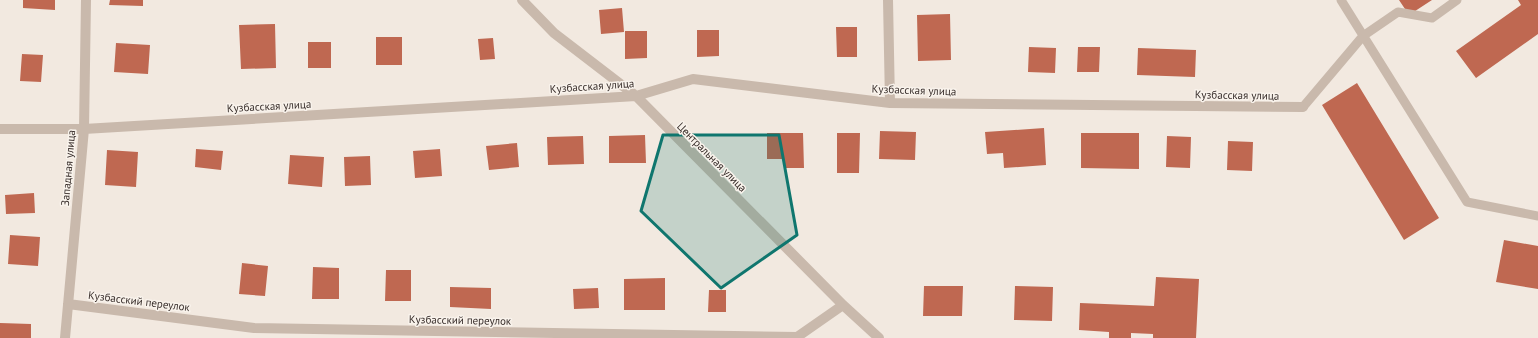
<svg xmlns="http://www.w3.org/2000/svg" width="1538" height="338" font-family="'PT Sans',sans-serif">
<rect width="100%" height="100%" fill="#f2e9e0"/>
<path fill="#bf6851" d="M23,0H55V10L23,8Z
M110,0H143V6L109,5Z
M1399,0H1432L1409,15Z
M1518,0H1538V34L1476,78L1456,51L1521,5Z
M622,8L624,32L601,34L599,10Z
M950,14L951,60L918,61L917,15Z
M275,24L276,68L241,69L239,25Z
M836,27H857V57H837Z
M697,30H719V56L697,57Z
M625,31H647V58L625,59Z
M376,37H402V65H376Z
M493,38L495,59L480,60L478,39Z
M308,42H331V68H308Z
M116,43L150,45L148,74L114,72Z
M1029,47L1056,48L1055,73L1028,72Z
M1078,47H1100L1099,72H1077Z
M1138,48L1196,50L1195,77L1137,75Z
M22,54L43,55L41,82L20,81Z
M1357,83L1439,218L1404,240L1322,105Z
M1044,128L1046,165L1004,168L1003,153L987,154L985,132Z
M880,131L916,132L915,160L879,159Z
M767,133H803L804,168H784V159H767Z
M837,133H860L859,173H837Z
M1081,133H1139V169L1081,168Z
M645,135L646,163H609V136Z
M583,136L584,164L548,165L547,137Z
M1167,136L1191,137L1190,168L1166,167Z
M1228,141L1253,142L1252,171L1227,170Z
M517,143L519,167L489,170L486,146Z
M196,149L223,151L221,170L195,167Z
M440,149L442,176L415,178L413,151Z
M107,150L138,152L136,187L105,185Z
M290,155L324,157L322,187L288,184Z
M370,156L371,185L345,186L344,157Z
M34,193L35,213L6,214L5,195Z
M10,235L40,237L38,266L8,264Z
M1504,240L1538,246V289L1496,282Z
M242,263L268,266L265,296L239,294Z
M313,267L339,268V299H312Z
M386,270H411V301H385Z
M1156,277L1199,279L1196,338H1153V334L1131,333V338H1109V332L1079,330L1080,303L1154,306Z
M665,278V310H624V279Z
M924,286H963L962,316H923Z
M1015,286L1053,287L1052,321L1014,320Z
M450,287L491,288V309L450,307Z
M598,288L599,308L574,309L573,289Z
M709,290H726V312H708Z
M0,323L31,324V338H0Z"/>
<g fill="none" stroke-linecap="round" stroke-linejoin="round">
<path stroke="#c9b9ac" stroke-width="9" d="M1341,0L1467,202L1538,216
M1303,107L1363,36L1398,12L1432,18L1457,0"/>
<path stroke="#c9b9ac" stroke-width="10" d="M522,0L554,33L636,96L843,305L879,338
M888,0L890,103
M0,129H84L636,96L693,79L890,103L1303,107
M68,304L254,328L797,337L843,305
M65,338L84,129L86,0"/>
</g>
<path fill="#0f766e" fill-opacity="0.2" stroke="#0f766e" stroke-width="3" stroke-linejoin="round" d="M663,135H779L797,235L721,288L641,211Z"/>
<g text-anchor="middle" dominant-baseline="central" stroke-width="3" stroke-linejoin="round" paint-order="stroke">
<g font-size="11" fill="#382e2b" stroke="#f9f3ec">
<text transform="translate(592 86) rotate(-4)">Кузбасская улица</text>
<text transform="translate(914 90) rotate(2)">Кузбасская улица</text>
<text transform="translate(1237 95) rotate(1)">Кузбасская улица</text>
<text transform="translate(269 106) rotate(-3)">Кузбасская улица</text>
<text transform="translate(712 157) rotate(45)">Центральная улица</text>
<text transform="translate(68 168) rotate(-85)">Западная улица</text>
<text transform="translate(139 301) rotate(7)">Кузбасский переулок</text>
<text transform="translate(460 320) rotate(1)">Кузбасский переулок</text>
</g>
</g>
</svg>
